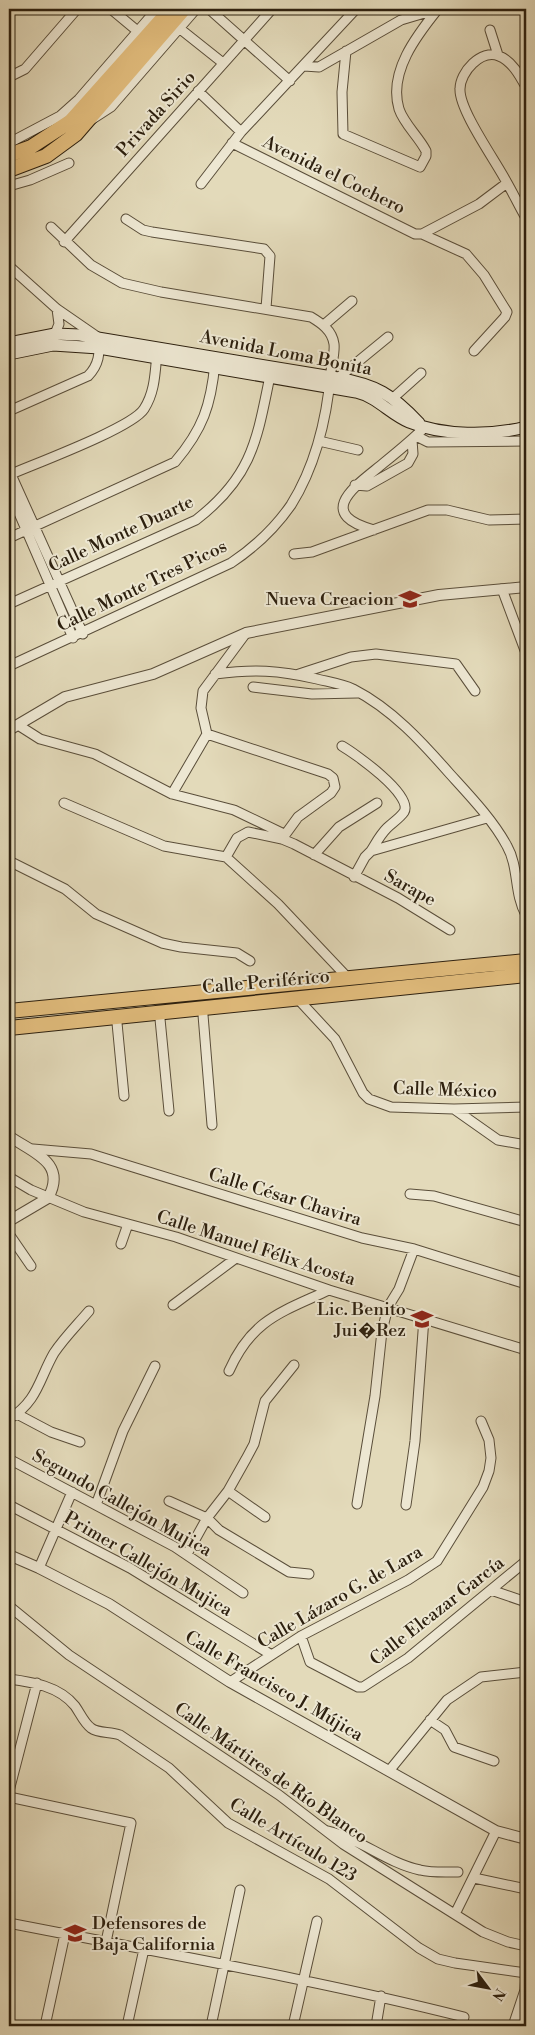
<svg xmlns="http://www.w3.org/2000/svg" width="535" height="2035" font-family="'Libre Bodoni',serif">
<rect width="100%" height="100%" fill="#e3daba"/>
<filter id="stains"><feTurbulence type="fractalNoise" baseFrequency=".004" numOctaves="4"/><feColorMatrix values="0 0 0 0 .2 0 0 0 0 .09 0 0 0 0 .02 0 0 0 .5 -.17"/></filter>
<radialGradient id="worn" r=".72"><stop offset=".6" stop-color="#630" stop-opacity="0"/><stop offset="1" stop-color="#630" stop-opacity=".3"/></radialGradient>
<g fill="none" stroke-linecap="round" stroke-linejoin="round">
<g stroke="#5a4e3a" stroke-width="11">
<path id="minor" d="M111,9L141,34
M209,9L290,81
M179,28L223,63
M490,30L498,55
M346,51L342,92L343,134L420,167L426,156V151C419,137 404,124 399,109C388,72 417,35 438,9
M304,66L319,67L401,20L438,9
M9,77L25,69L77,9
M526,87C520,76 512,61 499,56C481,49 460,72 460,89C459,110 495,160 506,181C513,193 519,206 526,218
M198,91L241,132
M91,120L111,107L196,9
M9,143L60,116L79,99L157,9
M232,143L415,234H422L466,254L484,275L507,312L505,317L474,351
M201,184L241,132L356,9
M9,186L30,180L69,163
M126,219L143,230L152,232L264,249L270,256L266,308
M422,234L479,204L507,183
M64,242L272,9
M9,266L57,309L99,338C100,353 99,365 88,376L9,411
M325,324L352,301
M55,334L59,324L57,309
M338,378L388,337
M392,399L421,373
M416,436L428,442L526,441
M319,441L358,450
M9,470L83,634
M9,475C34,464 132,428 144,409C155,392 155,373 157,353
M355,485L367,486L408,463L413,454L412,440
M9,490L73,638
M374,530C315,514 354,487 380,466C396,453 411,441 425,427
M9,538L175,462C203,429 211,405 215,363
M294,554L312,552L428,510H447L489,520L526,519
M502,589L526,653
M9,604L196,520C254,475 257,438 271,371
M9,666L231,563C255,547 275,528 291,505C316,465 327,417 331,371C332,363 335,352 334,344C332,330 321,323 311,317L161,292L122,283L91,265L51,227
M215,674C254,669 278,670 317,679C329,682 342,684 353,689C392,709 422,742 450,774C470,796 493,820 507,846C519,867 514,894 526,915
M299,674L351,657L376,654L456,664L475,691
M253,687L312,694L357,693
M18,725L40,739L95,754L172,794L234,810L284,834
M207,734L328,774L333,778L335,787L331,793L298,817L282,839
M342,746C354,753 414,795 404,812C400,818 392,823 387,828C380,835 376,843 371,851
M172,794L207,734L201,708L203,691L246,633
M64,803L164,846L226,857
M314,855L339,827L377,803
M226,857L237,838L248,832L282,839L294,844L398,898L450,930
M226,857L278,904L348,978
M9,861L65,889L96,914L162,943L181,947L237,953L250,961
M354,877L365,857L371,851L487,818
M297,998L335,1039L363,1093L369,1099L391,1107L454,1109L526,1107
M203,1015L212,1125
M160,1019L169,1111
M117,1023L124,1096
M454,1109L498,1140L526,1145
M33,1149L91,1154L362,1238L414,1249L526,1284
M9,1177L31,1190L84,1212L176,1237L329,1290L526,1350
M410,1194L434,1196L526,1222
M9,1234L31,1266
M121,1244L128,1224
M173,1305L236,1258
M229,1371C252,1319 282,1312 329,1290
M17,1414L51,1432L80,1442
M9,1419C38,1401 39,1379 54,1353C64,1338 77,1325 89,1311
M9,1459L175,1547L243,1593
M228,1491L265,1517
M169,1501L207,1518L219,1530L289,1572L309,1574
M357,1504L375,1396L382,1331L388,1307L399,1289L414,1249
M9,1505L130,1568L270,1654
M96,1505L123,1431L155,1366
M406,1505L415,1441L424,1318
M187,1554L207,1518L228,1491L246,1459L254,1444L265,1401L294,1365
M39,1568L72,1492
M491,1590L526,1602
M9,1606L69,1655L279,1795L343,1844L483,1932L508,1942L526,1946
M301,1636L310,1662L358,1687H363L408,1658L526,1561
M9,1679C32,1682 59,1686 75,1706C80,1713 84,1723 91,1728C99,1734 110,1731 120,1735L169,1768L228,1823L329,1879L419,1948L438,1959L455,1963L526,1973
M230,1682L301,1636L408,1580L437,1561L483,1487L489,1471L491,1458L489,1440L481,1421
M430,1720L445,1730L454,1747L494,1761
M389,1771L447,1700L481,1677L526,1672
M9,1791L37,1683
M9,1797L131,1823L106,1942
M328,1831C361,1839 387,1863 420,1870C432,1873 446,1872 458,1872
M474,1878L526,1889
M455,1914L496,1831
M9,1923C161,1953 313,1979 464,2017L461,2026
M45,2026L65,1934
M127,2026L144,1949
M211,2026L240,1890
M293,2026L317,1921
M376,2026L381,1996
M513,2026L525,1990L526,1973"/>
</g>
<g stroke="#5a4e3a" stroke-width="12">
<path id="tertiary" d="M9,730L65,697L153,674L246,633L439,595L526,587
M9,1136C31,1152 68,1162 48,1198L9,1221
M9,1555L39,1568L109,1604L230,1682L496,1831L526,1839"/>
</g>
<g stroke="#2d200f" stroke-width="13">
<path id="secondary" d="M9,343L55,334L80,335L338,378C376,385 392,394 419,423
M9,354L53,345L99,348L356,392C377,397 390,414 409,422C443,436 491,436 526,427"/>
</g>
<g stroke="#2d200f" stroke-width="16">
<path id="primary" d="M9,155L31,147L71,121L171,9
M9,170L46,156L76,134L184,9"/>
</g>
<g stroke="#2d200f" stroke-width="16">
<path id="trunk" d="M9,1011L526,961
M9,1028L526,975"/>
</g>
<use href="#minor" stroke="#ede7d2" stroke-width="9"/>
<use href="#tertiary" stroke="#ede7d2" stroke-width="10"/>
<use href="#secondary" stroke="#ede7d2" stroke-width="11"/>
<use href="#primary" stroke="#e2bd7d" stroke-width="14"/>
<use href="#trunk" stroke="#e2bd7d" stroke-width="14"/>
</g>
<defs>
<g id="school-bare" transform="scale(1.725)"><path d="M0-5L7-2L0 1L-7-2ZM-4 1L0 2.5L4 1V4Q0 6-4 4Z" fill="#8f2418" stroke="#ede7d2" stroke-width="2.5" paint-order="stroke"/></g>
</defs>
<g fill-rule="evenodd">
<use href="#school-bare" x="410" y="599"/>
<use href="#school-bare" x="422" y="1319"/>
<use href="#school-bare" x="75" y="1933"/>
</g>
<g text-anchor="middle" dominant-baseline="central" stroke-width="4" stroke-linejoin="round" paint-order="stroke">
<g font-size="18" fill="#2d200f" stroke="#ede7d2">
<text transform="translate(156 114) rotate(-48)">Privada Sirio</text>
<text transform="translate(334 175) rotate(26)">Avenida el Cochero</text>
<text transform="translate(286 353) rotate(11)">Avenida Loma Bonita</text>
<text transform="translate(121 534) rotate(-25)">Calle Monte Duarte</text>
<text transform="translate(142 586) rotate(-26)">Calle Monte Tres Picos</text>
<text transform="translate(410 888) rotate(29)">Sarape</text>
<text transform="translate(266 982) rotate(-5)">Calle Periférico</text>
<text transform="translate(445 1090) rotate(2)">Calle México</text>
<text transform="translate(285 1197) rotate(17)">Calle César Chavira</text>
<text transform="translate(256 1248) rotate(18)">Calle Manuel Félix Acosta</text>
<text transform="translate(122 1503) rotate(29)">Segundo Callejón Mujica</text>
<text transform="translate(148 1564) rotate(30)">Primer Callejón Mujica</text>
<text transform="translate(340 1597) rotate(-30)">Calle Lázaro G. de Lara</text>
<text transform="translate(437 1611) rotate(-38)">Calle Eleazar García</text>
<text transform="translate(274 1686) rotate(30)">Calle Francisco J. Mújica</text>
<text transform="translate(271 1773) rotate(35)">Calle Mártires de Río Blanco</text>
<text transform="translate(293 1840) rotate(31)">Calle Artículo 123</text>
</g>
<g font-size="18" fill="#2d200f" stroke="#ede7d2" text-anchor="end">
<text x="394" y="599">Nueva Creacion</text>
<text x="406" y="1309">Lic. Benito<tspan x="406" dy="21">Jui�Rez</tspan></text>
<text x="92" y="1923" text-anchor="start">Defensores de<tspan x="92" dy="21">Baja California</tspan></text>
</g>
</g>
<rect width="535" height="2035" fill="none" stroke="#e3daba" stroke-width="30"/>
<rect x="10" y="10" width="515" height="2015" fill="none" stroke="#2d200f" stroke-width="2.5"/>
<rect x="15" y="15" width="505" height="2005" fill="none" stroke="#2d200f"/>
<g transform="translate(488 1988) rotate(122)" stroke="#ede7d2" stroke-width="4" paint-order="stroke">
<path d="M0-4L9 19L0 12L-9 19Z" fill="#2d200f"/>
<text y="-8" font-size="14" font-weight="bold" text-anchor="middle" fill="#2d200f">N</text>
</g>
<rect width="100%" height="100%" filter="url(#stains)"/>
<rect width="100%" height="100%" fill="url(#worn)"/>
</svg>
